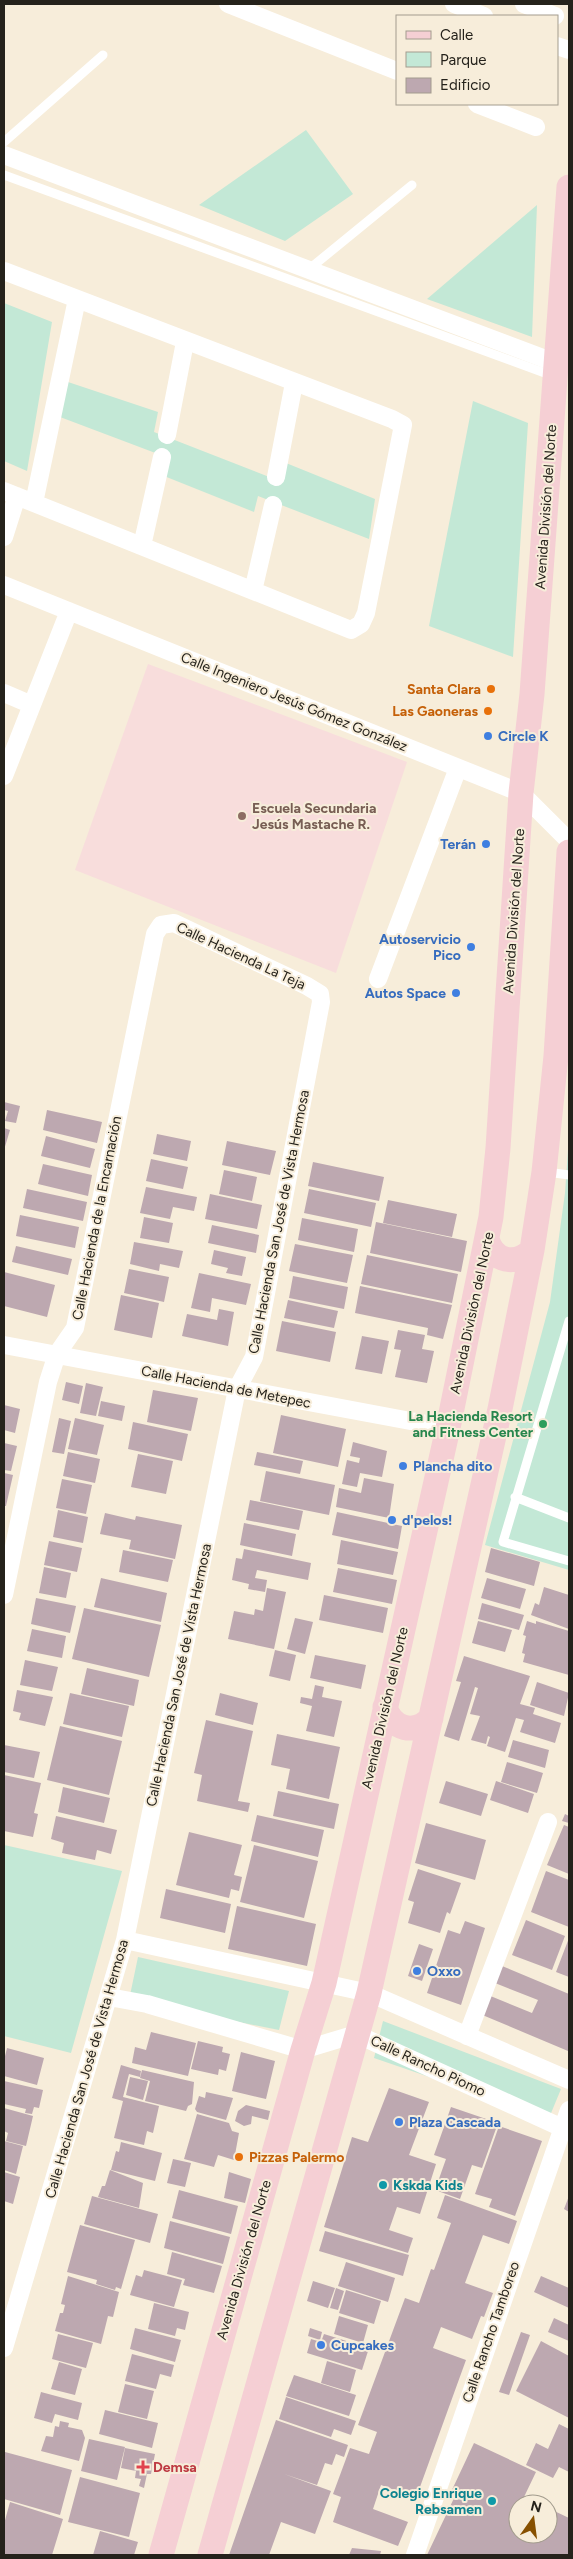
<svg xmlns="http://www.w3.org/2000/svg" width="573" height="2559" font-family="Figtree,sans-serif">
<rect width="100%" height="100%" fill="#f7edda"/>
<path fill="#f8dddc" d="M148,664L407,762L336,973L75,870Z"/>
<path fill="#c3e8d6" d="M306,130L353,194L285,241L199,205Z
M537,205L532,337L427,299Z
M4,303L52,322L27,471L4,461Z
M68,382L158,412L154,432L282,482L286,463L375,499L369,539L258,496L254,512L164,476L166,457L60,417Z
M473,401L528,423L513,657L429,626Z
M569,1135V1570L485,1545L550,1302L565,1193Z
M4,1845L122,1871L71,2053L4,2036Z
M138,1957L289,1991L279,2030L129,2000Z
M383,2021L561,2089L549,2118L374,2058Z"/>
<path fill="#bda8b0" d="M4,1102L20,1106L16,1123L5,1121L8,1111L4,1110Z
M47,1110L102,1122L97,1143L43,1130Z
M4,1128L10,1130L4,1150Z
M157,1134L191,1141L187,1161L153,1154Z
M46,1136L95,1149L90,1168L41,1156Z
M227,1141L276,1151L270,1175L222,1165Z
M151,1159L188,1167L183,1189L146,1181Z
M313,1162L384,1177L379,1201L308,1186Z
M43,1164L92,1175L88,1196L38,1184Z
M224,1170L257,1177L252,1201L219,1194Z
M146,1187L197,1197L194,1211L173,1207L170,1219L140,1213Z
M27,1189L87,1202L83,1221L23,1208Z
M309,1189L376,1203L371,1227L304,1213Z
M210,1194L262,1205L257,1229L205,1219Z
M388,1200L457,1214L452,1237L383,1223Z
M20,1215L79,1227L75,1248L16,1236Z
M144,1217L173,1223L169,1243L140,1238Z
M302,1218L358,1229L354,1252L298,1240Z
M376,1222L467,1241L461,1272L370,1253Z
M212,1225L259,1235L256,1253L208,1243Z
M134,1242L183,1251L179,1268L160,1264L159,1271L130,1264Z
M295,1244L353,1255L347,1283L289,1271Z
M16,1246L72,1259L68,1275L12,1262Z
M214,1250L246,1257L242,1276L226,1273L228,1268L211,1264Z
M367,1255L458,1274L452,1303L361,1284Z
M129,1269L169,1277L164,1302L124,1293Z
M4,1272L55,1285L47,1317L4,1306Z
M199,1273L251,1284L246,1305L212,1298L210,1312L191,1308Z
M293,1276L348,1287L344,1309L289,1298Z
M360,1286L452,1305L443,1339L427,1335L428,1328L355,1313Z
M121,1295L159,1303L152,1338L114,1330Z
M288,1300L338,1311L334,1328L284,1318Z
M219,1309L234,1312L228,1346L182,1336L187,1314L217,1320Z
M282,1321L336,1332L330,1362L276,1351Z
M398,1330L425,1335L422,1349L434,1351L427,1383L395,1377L401,1350L394,1349Z
M362,1336L389,1341L382,1374L355,1369Z
M66,1382L83,1386L79,1404L62,1400Z
M86,1383L103,1387L96,1416L80,1413Z
M153,1390L198,1398L191,1431L147,1422Z
M101,1401L125,1406L122,1421L98,1416Z
M4,1405L20,1409L15,1433L4,1430Z
M281,1415L346,1429L338,1467L273,1453Z
M59,1418L71,1421L64,1454L52,1452Z
M75,1418L104,1425L97,1455L68,1449Z
M133,1422L188,1434L182,1461L128,1449Z
M353,1442L387,1451L382,1477L360,1473L357,1487L342,1484L347,1460L359,1463L360,1458L350,1456Z
M4,1443L17,1446L11,1471L4,1470Z
M68,1452L100,1459L95,1483L63,1476Z
M257,1452L303,1461L300,1474L254,1465Z
M138,1454L173,1461L166,1494L131,1487Z
M266,1471L335,1485L329,1515L260,1501Z
M4,1473L13,1475L6,1506H4Z
M364,1478L394,1484L389,1518L336,1507L339,1488L361,1493Z
M62,1479L92,1485L86,1514L56,1508Z
M250,1500L303,1511L299,1530L246,1520Z
M58,1510L88,1517L83,1543L53,1537Z
M337,1512L402,1526L398,1549L332,1535Z
M105,1513L135,1520L136,1516L182,1525L175,1559L129,1549L131,1540L100,1534Z
M244,1523L296,1534L292,1556L240,1545Z
M341,1540L398,1552L393,1575L337,1564Z
M49,1541L82,1548L77,1572L44,1565Z
M491,1548L540,1562L534,1586L485,1572Z
M244,1549L311,1563L308,1580L257,1570L255,1578L267,1580L265,1592L248,1589L249,1584L232,1580L236,1558L242,1559Z
M123,1550L173,1560L168,1582L119,1572Z
M44,1567L71,1573L66,1598L39,1593Z
M338,1568L397,1580L392,1604L333,1592Z
M101,1578L167,1593L161,1622L94,1607Z
M487,1578L526,1589L520,1609L481,1598Z
M544,1587L569,1595V1629L531,1615L535,1603L539,1605Z
M267,1588L286,1592L274,1649L228,1639L234,1611L254,1615L255,1609L263,1611Z
M324,1595L388,1608L383,1633L319,1620Z
M36,1598L76,1606L70,1633L31,1624Z
M482,1603L524,1615L519,1630L478,1619Z
M84,1608L161,1625L149,1677L72,1659Z
M295,1618L313,1622L305,1654L287,1649Z
M478,1621L512,1630L505,1652L472,1643Z
M527,1621L536,1624V1621L569,1631V1675L523,1662L525,1654L522,1653L526,1636L523,1635Z
M32,1629L66,1636L62,1658L27,1651Z
M275,1650L296,1655L290,1681L269,1676Z
M315,1655L366,1665L361,1689L310,1678Z
M464,1656L530,1676L520,1704L535,1708L533,1714L561,1723L555,1743L520,1732L524,1720L516,1718L505,1752L487,1746L490,1737L488,1736L486,1744L471,1740L480,1716L470,1714L478,1688L475,1687L459,1741L444,1736L461,1682L456,1681Z
M25,1660L58,1667L52,1691L20,1685Z
M87,1668L139,1680L134,1706L81,1694Z
M537,1682L569,1693L564,1716L530,1705Z
M315,1685L324,1687L322,1697L342,1701L334,1737L306,1731L312,1706L300,1703L301,1697L312,1699Z
M17,1690L53,1697L45,1726L19,1720L21,1713L13,1711Z
M70,1693L129,1706L122,1737L63,1724Z
M220,1693L258,1703L253,1725L215,1715Z
M206,1720L253,1731L238,1801L250,1803L248,1812L197,1801L202,1775L194,1773Z
M60,1726L122,1741L109,1795L47,1780Z
M277,1734L340,1747L329,1799L286,1789L290,1769L271,1765Z
M513,1740L549,1750L545,1768L508,1757Z
M4,1745L40,1752L34,1778L4,1772Z
M507,1762L543,1773L537,1793L501,1782Z
M4,1775L41,1783L34,1813L38,1814L33,1837L4,1831Z
M446,1781L488,1794L481,1816L439,1803Z
M496,1781L534,1794L528,1813L490,1800Z
M63,1787L110,1798L104,1823L58,1812Z
M278,1791L339,1804L334,1829L273,1816Z
M565,1814L569,1816V1823L562,1821Z
M257,1815L324,1830L318,1857L251,1841Z
M56,1816L117,1830L111,1854L97,1850L95,1860L62,1853L64,1843L51,1839Z
M426,1823L486,1840L475,1880L415,1863Z
M564,1825L569,1827V1874L547,1865Z
M189,1832L242,1845L234,1875L242,1877L239,1891L231,1889L229,1898L176,1885Z
M254,1845L318,1861L304,1918L240,1902Z
M418,1869L461,1883L450,1914L447,1912L440,1933L408,1923L414,1902L408,1900Z
M546,1871L569,1880V1927L531,1912Z
M166,1889L231,1904L225,1933L160,1918Z
M237,1906L316,1924L307,1966L228,1949Z
M526,1920L565,1936L552,1970L512,1955Z
M465,1921L485,1928L461,2005L427,1993L448,1930L460,1934Z
M569,1938V1977L556,1972Z
M419,1944L433,1949L422,1981L408,1976Z
M502,1966L569,1994L568,2051L480,2014L488,1995L532,2013L538,2000L495,1983Z
M151,2032L196,2043L188,2076L132,2063L135,2047L146,2050Z
M198,2041L223,2047L222,2052L230,2054L226,2071L219,2069L218,2075L191,2069Z
M7,2048L44,2058L37,2085L4,2076V2060Z
M241,2052L275,2061L266,2099L232,2091Z
M121,2065L141,2071L140,2077L129,2074L123,2097L159,2106L153,2133L147,2131L144,2145L114,2138L123,2101L112,2098Z
M142,2070L194,2082L192,2104L188,2106L186,2111L145,2101L150,2081L140,2078Z
M130,2077L148,2081L143,2100L126,2095Z
M4,2081L43,2090L39,2108L34,2107L32,2114L25,2113L26,2109L4,2104Z
M389,2088L429,2102L409,2155L436,2164L420,2214L397,2207L389,2230L413,2238L408,2253L324,2227L352,2137L368,2142Z
M206,2092L233,2098L226,2120L197,2112L195,2109L199,2096L205,2098Z
M246,2105L270,2111L268,2120L252,2116L251,2124L244,2126L235,2121L238,2111Z
M451,2107L498,2123L482,2168L472,2165L460,2199L435,2190L446,2159L434,2155Z
M4,2108L33,2116L26,2146L6,2141L8,2133L4,2131Z
M197,2114L229,2123L232,2131L239,2133L234,2160L218,2155L214,2167L184,2159Z
M499,2126L542,2141L515,2216L489,2207L492,2199L475,2194Z
M4,2141L23,2146L16,2174L4,2170Z
M121,2142L162,2153L155,2181L111,2170L116,2151L119,2152Z
M173,2159L191,2163L185,2187L167,2183Z
M110,2170L143,2183L139,2208L98,2197L102,2186H105Z
M4,2172L20,2177L13,2204L4,2201Z
M229,2172L251,2179L245,2203L224,2198Z
M179,2190L238,2206L231,2234L172,2218Z
M445,2195L517,2221L509,2244L483,2235L465,2283L493,2293L484,2317L481,2316L472,2339L441,2327L433,2348L466,2360L416,2498L381,2485L373,2509L408,2522L398,2546L333,2522L341,2497L333,2494L350,2448L369,2454L377,2432L358,2425L405,2298L419,2303L431,2269L434,2270L451,2223L437,2218Z
M92,2196L158,2214L150,2243L84,2224Z
M569,2196V2212L564,2209Z
M170,2221L230,2237L223,2264L164,2248Z
M80,2225L135,2240L121,2289L116,2287L115,2290L96,2284L97,2280L67,2272Z
M325,2231L409,2255L403,2276L319,2251Z
M172,2252L222,2266L214,2293L183,2285L185,2279L167,2274Z
M346,2262L395,2278L388,2302L338,2286Z
M144,2270L182,2280L174,2307L130,2295L136,2275L142,2277Z
M68,2276L119,2292L113,2317L108,2316L101,2344L55,2331L60,2313H63L65,2305L61,2304Z
M541,2276L569,2288V2308L534,2292Z
M313,2281L335,2288L328,2308L307,2301Z
M336,2288L344,2291L338,2310L330,2308Z
M346,2290L381,2301L374,2324L339,2313Z
M154,2303L189,2312L185,2330L177,2328L175,2336L148,2329Z
M339,2316L368,2325L363,2343L334,2334Z
M554,2318L569,2325V2341L548,2332Z
M135,2328L181,2340L175,2362L130,2349Z
M310,2328L322,2332L320,2340L308,2336Z
M521,2332L530,2335L509,2395L499,2392Z
M58,2334L93,2343L86,2368L52,2359Z
M324,2334L369,2348L362,2370L307,2353L311,2339L321,2342Z
M541,2341L569,2356V2418L516,2391Z
M132,2354L174,2365L171,2377L160,2374L156,2389L125,2381Z
M327,2361L356,2370L350,2392L321,2383Z
M59,2362L82,2369L75,2395L51,2389Z
M294,2375L356,2395L349,2416L286,2396Z
M125,2384L154,2391L147,2419L118,2412Z
M41,2392L82,2403L78,2420L55,2414L52,2423L34,2418Z
M286,2397L356,2421L351,2435L334,2429L331,2437L279,2419Z
M105,2410L158,2423L152,2448L99,2434Z
M276,2420L348,2445L344,2457L336,2454L332,2465L325,2463L317,2485L284,2474L331,2491L315,2534L281,2522L269,2555H229Z
M60,2421L69,2423L68,2427L82,2430L85,2438L79,2461L41,2451L46,2436L53,2437L55,2426L59,2427Z
M559,2424L569,2429V2472L559,2467L553,2478L526,2465L536,2443L548,2449Z
M89,2439L125,2447L117,2480L81,2471Z
M474,2443L536,2472L524,2497L539,2504H518V2534H548V2508L569,2518V2555H427L456,2494L451,2492Z
M125,2448L155,2454L151,2474H147L144,2488L139,2486L141,2479L135,2478L136,2471L121,2468Z
M5,2452L72,2470L60,2515L4,2499Z
M80,2477L140,2493L129,2537L68,2522Z
M10,2502L63,2519L52,2555H4V2524Z
M100,2531L138,2542L134,2555H93Z
M352,2548L381,2551L380,2555H349Z"/>
<g fill="none" stroke-linecap="round" stroke-linejoin="round">
<path stroke="#fff" stroke-width="9" d="M4,142L103,55
M4,175L553,376
M308,270L412,185
M547,1172L569,1175
M569,1321L503,1542L569,1561
M515,1497L569,1518"/>
<path stroke="#fff" stroke-width="18" d="M228,4L397,71
M454,4L484,16
M524,4L555,16
M557,46L569,50
M477,104L536,127
M4,155L556,363
M4,271L392,419L403,425L366,613L361,624L351,630L4,491
M167,435L185,342
M276,477L294,383
M34,503L77,299
M4,537L17,496
M142,546L162,457
M4,585L521,793L569,841
M253,591L273,505
M4,693L32,705
M4,776L69,611
M378,979L458,768
M4,1345L448,1428
M4,1595L48,1382L57,1354L75,1328L155,934L161,925L174,923L307,986L320,994L321,1002L254,1357L237,1389L125,1940L4,2348
M125,1940L369,1993L569,2080
M109,1997L147,2004L303,2050L356,2034L569,2131
M467,2036L548,1822
M415,2555L569,2110"/>
<path stroke="#f5cfd4" stroke-width="25" d="M487,1239C493,1262 516,1266 532,1250
M385,1707C392,1730 415,1735 431,1718
M161,2555L303,2050L324,1983L448,1428L491,1217L498,1148L521,793L532,694L569,187
M210,2555L369,1993L500,1409L532,1250L544,1172L556,1056L569,852"/>
</g>
<g fill="#e8710a" stroke="#f7edda" stroke-width="2">
<circle cx="491" cy="689" r="5"/>
<circle cx="488" cy="711" r="5"/>
<circle cx="239" cy="2157" r="5"/>
</g>
<g fill="#3f7fe0" stroke="#f7edda" stroke-width="2">
<circle cx="488" cy="736" r="5"/>
<circle cx="486" cy="844" r="5"/>
<circle cx="471" cy="947" r="5"/>
<circle cx="456" cy="993" r="5"/>
<circle cx="403" cy="1466" r="5"/>
<circle cx="392" cy="1520" r="5"/>
<circle cx="417" cy="1971" r="5"/>
<circle cx="399" cy="2122" r="5"/>
<circle cx="321" cy="2345" r="5"/>
</g>
<circle fill="#8d6e63" stroke="#f7edda" stroke-width="2" cx="242" cy="816" r="5"/>
<circle fill="#2e9e5b" stroke="#f7edda" stroke-width="2" cx="543" cy="1424" r="5"/>
<g fill="#0f9aa8" stroke="#f7edda" stroke-width="2">
<circle cx="383" cy="2185" r="5"/>
<circle cx="492" cy="2501" r="5"/>
</g>
<path fill="#e0444e" stroke="#f7edda" stroke-width="2" d="M140.5 2459.5h5v5h5v5h-5v5h-5v-5h-5v-5h5z"/>
<g text-anchor="middle" dominant-baseline="central" stroke-width="4" stroke-linejoin="round" paint-order="stroke">
<g font-size="14" fill="#25221b" stroke="#f7edda">
<text transform="translate(546 507) rotate(-86)">Avenida División del Norte</text>
<text transform="translate(294 702) rotate(22)">Calle Ingeniero Jesús Gómez González</text>
<text transform="translate(514 911) rotate(-86)">Avenida División del Norte</text>
<text transform="translate(241 956) rotate(25)">Calle Hacienda La Teja</text>
<text transform="translate(97 1218) rotate(-79)">Calle Hacienda de la Encarnación</text>
<text transform="translate(279 1222) rotate(-79)">Calle Hacienda San José de Vista Hermosa</text>
<text transform="translate(472 1313) rotate(-78)">Avenida División del Norte</text>
<text transform="translate(226 1387) rotate(11)">Calle Hacienda de Metepec</text>
<text transform="translate(179 1675) rotate(-78)">Calle Hacienda San José de Vista Hermosa</text>
<text transform="translate(385 1708) rotate(-77)">Avenida División del Norte</text>
<text transform="translate(428 2066) rotate(25)">Calle Rancho Piomo</text>
<text transform="translate(87 2069) rotate(-74)">Calle Hacienda San José de Vista Hermosa</text>
<text transform="translate(244 2260) rotate(-74)">Avenida División del Norte</text>
<text transform="translate(491 2332) rotate(-71)">Calle Rancho Tamboreo</text>
</g>
<g font-size="14" font-weight="bold" fill="#c56008" stroke="#f7edda" text-anchor="end">
<text x="481" y="689">Santa Clara</text>
<text x="478" y="711">Las Gaoneras</text>
<text x="249" y="2157" text-anchor="start">Pizzas Palermo</text>
</g>
<g font-size="14" font-weight="bold" fill="#366cbe" stroke="#f7edda" text-anchor="start">
<text x="498" y="736">Circle K</text>
<text x="476" y="844" text-anchor="end">Terán</text>
<text x="461" y="939" text-anchor="end">Autoservicio<tspan x="461" dy="16">Pico</tspan></text>
<text x="446" y="993" text-anchor="end">Autos Space</text>
<text x="413" y="1466">Plancha dito</text>
<text x="402" y="1520">d'pelos!</text>
<text x="427" y="1971">Oxxo</text>
<text x="409" y="2122">Plaza Cascada</text>
<text x="331" y="2345">Cupcakes</text>
</g>
<g font-size="14" font-weight="bold" fill="#785e54" stroke="#f7edda" text-anchor="start">
<text x="252" y="808">Escuela Secundaria<tspan x="252" dy="16">Jesús Mastache R.</tspan></text>
</g>
<g font-size="14" font-weight="bold" fill="#27864d" stroke="#f7edda" text-anchor="end">
<text x="533" y="1416">La Hacienda Resort<tspan x="533" dy="16">and Fitness Center</tspan></text>
</g>
<g font-size="14" font-weight="bold" fill="#0d838f" stroke="#f7edda" text-anchor="start">
<text x="393" y="2185">Kskda Kids</text>
<text x="482" y="2493" text-anchor="end">Colegio Enrique<tspan x="482" dy="16">Rebsamen</tspan></text>
</g>
<g font-size="14" font-weight="bold" fill="#be3a42" stroke="#f7edda" text-anchor="start">
<text x="153" y="2467">Demsa</text>
</g>
</g>
<rect width="573" height="2559" fill="none" stroke="#25221b" stroke-width="10"/>
<rect x="396" y="15" width="162" height="90" fill="#f7edda" stroke="#a39c8e"/>
<rect x="406" y="31" width="25" height="8" fill="#f5cfd4" stroke="#a39c8e"/>
<text x="440" y="40" font-size="15" fill="#25221b">Calle</text>
<rect x="406" y="52" width="25" height="15" fill="#c3e8d6" stroke="#a39c8e"/>
<text x="440" y="65" font-size="15" fill="#25221b">Parque</text>
<rect x="406" y="78" width="25" height="15" fill="#bda8b0" stroke="#a39c8e"/>
<text x="440" y="90" font-size="15" fill="#25221b">Edificio</text>
<g transform="translate(533 2519) rotate(14)"><circle r="24" fill="#f7edda" stroke="#a39c8e"/>
<path d="M0-4L9 19L0 12L-9 19Z" fill="#875000"/>
<text y="-8" font-size="14" font-weight="bold" text-anchor="middle" fill="#25221b">N</text>
</g>
</svg>
